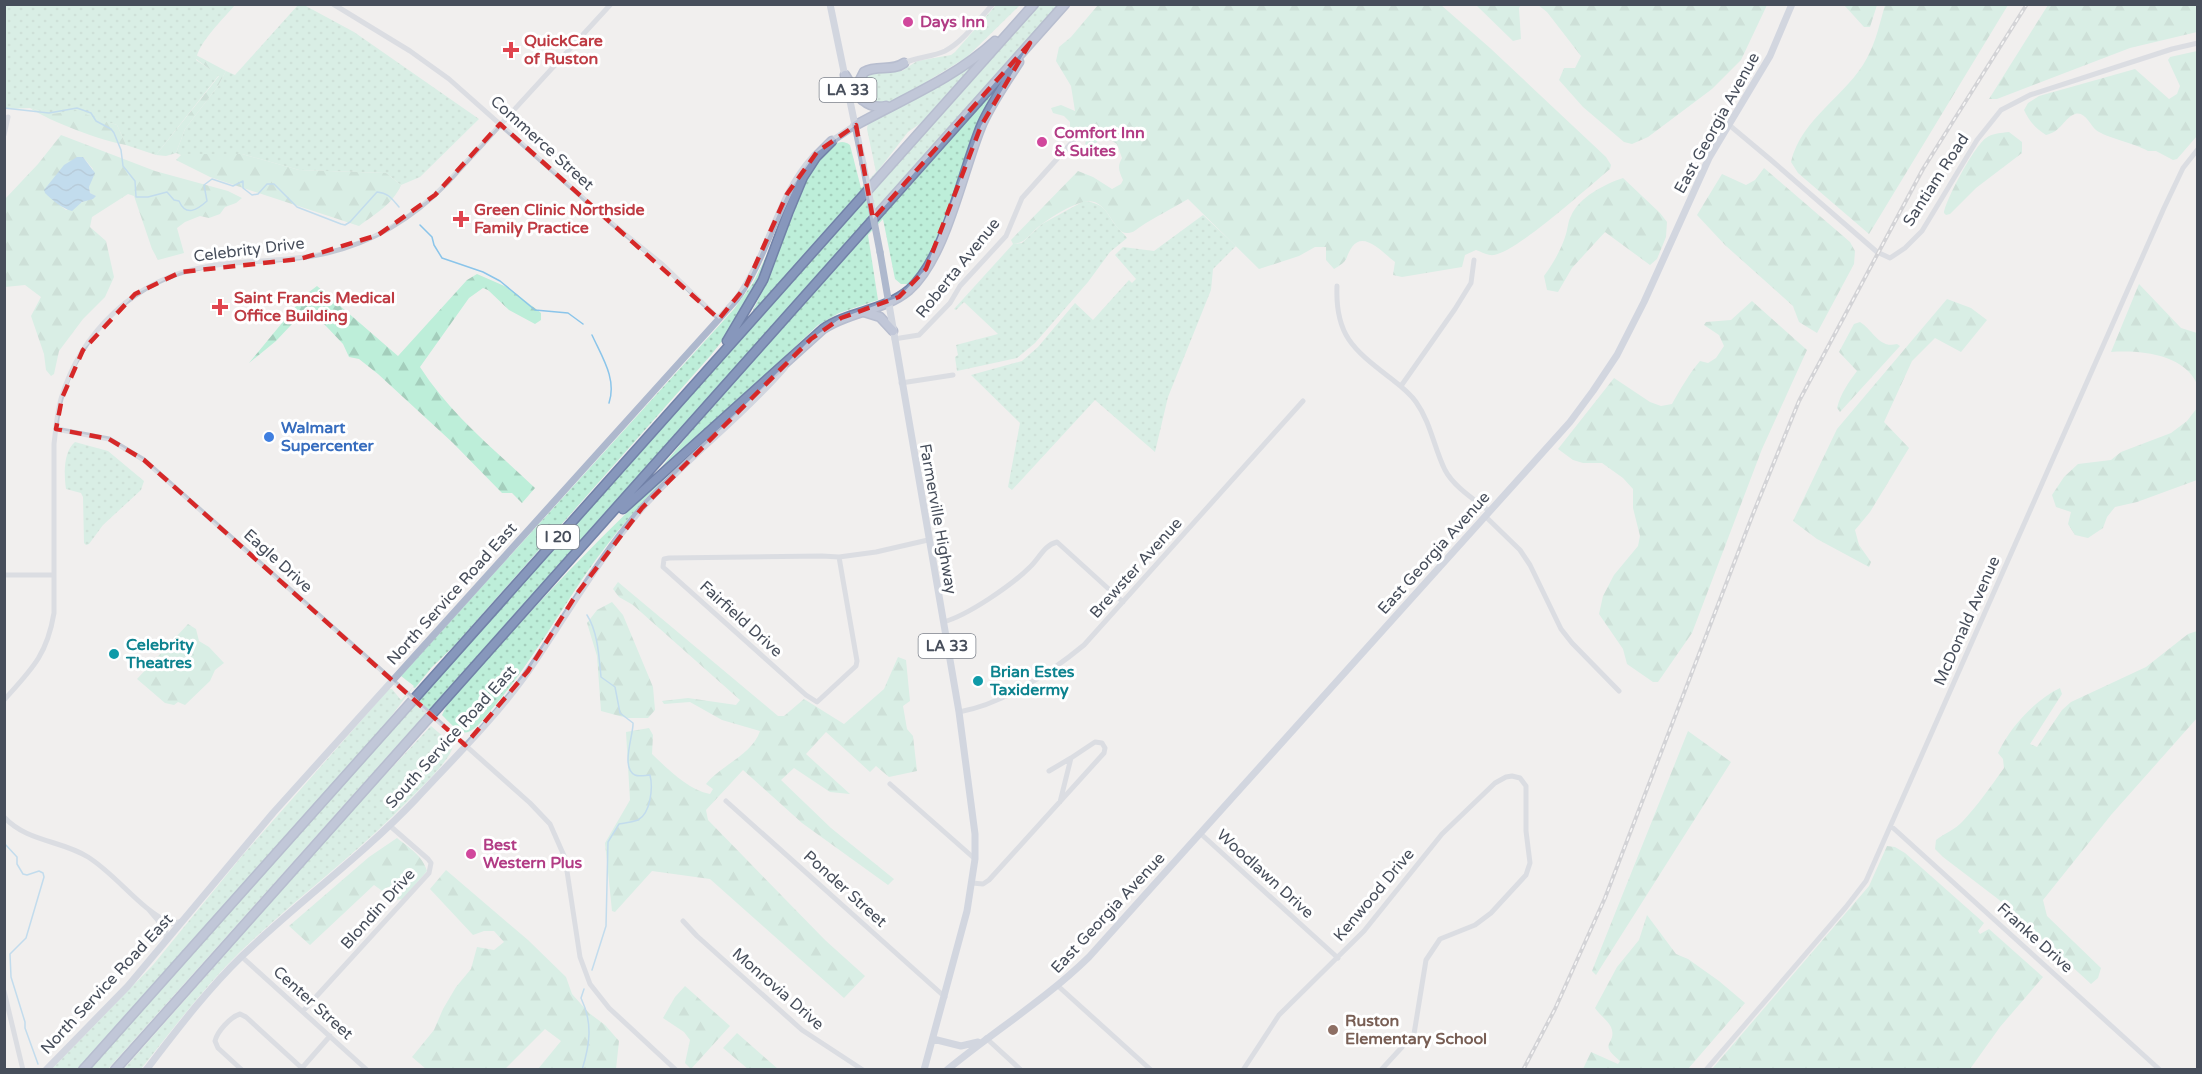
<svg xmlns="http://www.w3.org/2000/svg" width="2202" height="1074" font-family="'Varela Round',sans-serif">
<defs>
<pattern id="grass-dots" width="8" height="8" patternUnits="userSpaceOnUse" patternTransform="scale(1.5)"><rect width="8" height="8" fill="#bdeed9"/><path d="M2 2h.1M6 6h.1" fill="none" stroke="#a4cebc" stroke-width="1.8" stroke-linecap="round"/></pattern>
<pattern id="forest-firs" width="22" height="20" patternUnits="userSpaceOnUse" patternTransform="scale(1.5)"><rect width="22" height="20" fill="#bdeed9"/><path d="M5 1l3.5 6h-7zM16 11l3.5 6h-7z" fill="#a4cebc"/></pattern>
<pattern id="water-waves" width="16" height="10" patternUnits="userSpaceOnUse" patternTransform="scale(1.5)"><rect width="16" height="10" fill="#8bc5ea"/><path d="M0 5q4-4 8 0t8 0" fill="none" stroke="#73a2c1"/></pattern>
</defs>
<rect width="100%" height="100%" fill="#f1efee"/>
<path fill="url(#grass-dots)" d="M4,5H235C224,18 198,43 196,60L219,75L156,155L126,145L117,125L76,112L51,114L30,108L5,109Z
M298,5H304L354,32L479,119L420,177L401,185L386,173L299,170L242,154L181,155L176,153L185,129L218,86L226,71L235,75Z
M996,5H1020L967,57L895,101C877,106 874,105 860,93L864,74L881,69L902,71L917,61L951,55L955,52Z
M1040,5H1059L108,1069L89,1070Z
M971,63L973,65L921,123L908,132L877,172L754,311L753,310C759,298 766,285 771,272C786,231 794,184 827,152C835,145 840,138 850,145L861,188L876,172L867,129L868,122Z
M994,91L976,131L932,251L925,265L910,284H901L895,279L883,219L868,235L878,300L839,313L818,325L761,379L660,469L694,428Z
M1084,201C1107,204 1105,212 1117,227C1120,231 1124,233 1127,238L1110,252L1088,282L1035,343L1017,358L957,371L955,357L958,355L956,345L998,334L964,302L956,310L954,309L1013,244L1022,243L1042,224Z
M1203,215L1236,246L1213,269L1211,290L1168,397L1155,452L1095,400L1012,490L1008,487L1020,423L971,375L1022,361L1038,347L1075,303L1093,320L1129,280L1132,283L1136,279L1115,255L1123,247L1154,251Z
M775,238L765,270L726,336L711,355L455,645L432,667L415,688L413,687L387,722L77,1069L51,1070L153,965L242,856L389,689H392L401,700L414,686L401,676L734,309L753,283Z
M75,442L108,451L144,481L141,490L103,525L89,544L86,545L84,543L83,497L81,493L66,489C64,475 63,452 75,442Z
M691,453C662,481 635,509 610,541C567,595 537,658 491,710C485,717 477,729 468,732C460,735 447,720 442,715L448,703C525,616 604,530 691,453Z
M431,726L453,745C452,761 407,801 395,814C346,862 291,903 241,951C204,987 173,1029 141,1069L123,1070L357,805Z"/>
<path fill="url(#forest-firs)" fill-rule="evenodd" d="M1098,5H1441L1490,48L1606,157L1611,165L1610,169C1587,188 1518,251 1494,255C1488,256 1482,252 1476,250L1465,255L1462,267L1402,277L1393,275L1395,262C1384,254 1364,230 1352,247C1344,259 1350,260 1334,269L1326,260V247H1315L1299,256L1259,269L1188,199C1172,209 1156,216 1140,227C1137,229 1133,233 1128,233C1112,235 1109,195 1083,202C1069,206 1053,216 1042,224C1031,232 1027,243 1013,244L1011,240L1078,171L1093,177L1112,189L1121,184L1123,180C1119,171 1117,167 1122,158L1117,144L1103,135L1089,151L1085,143L1090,137L1084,132L1077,134L1070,128V122L1064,116L1053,113L1051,108L1061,105L1075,111L1071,86L1056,61L1059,47L1071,37Z
M1476,5H1521L1519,8L1521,39L1513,41Z
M1538,5H1767L1741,60L1712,89L1648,137L1632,144L1624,142L1583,107L1559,80L1564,68H1575L1581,56L1547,12Z
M1844,5H1877L1870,27H1864Z
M1885,5H2008L1869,234L1798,173L1791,162C1801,118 1847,96 1867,58C1876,42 1880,22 1885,5Z
M2048,5H2197V32L2130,48L1997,99H1989Z
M2197,51V136L2177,159L2173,160L2156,151H2148C2135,143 2106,138 2096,130C2090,125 2085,111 2075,114C2065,117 2061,132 2046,135C2036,129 2029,121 2024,110L2028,103L2039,96L2135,69L2169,99L2177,94L2180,86L2168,60L2170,57Z
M196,55L226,71L218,86L185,129L176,153L166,156L156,155L219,76L196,59Z
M30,108L51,114L76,111L117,125L126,145C102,141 51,122 30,108Z
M2009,132L2022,142V153L1976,188L1950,214L1946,215L1944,213C1946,199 1975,145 1986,138C1993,133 2001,133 2009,132Z
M61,135L155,171L228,191L242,198L236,203L225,207L220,214L209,218L200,216L185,222L177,228L184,253L158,260L152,249L134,196L128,194L92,217L90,227L106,241L114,277L105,297L83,319L59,351L54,374L51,376L46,370L44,354L31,316L41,297L25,285L5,287V199L38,164ZM83,157L93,169L89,187L90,193L95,196L66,210L51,198Z
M190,154H242L299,170L386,173L401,185C393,204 375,214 359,226L210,177L176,160L181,155Z
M1764,168L1850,242L1855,251L1854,264L1817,333L1799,322L1793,306L1725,245L1697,215L1722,174L1746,185L1755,180Z
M1623,178L1660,213L1667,222L1666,237L1657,259L1650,265L1605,232L1572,268L1558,292L1547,290L1544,276C1554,262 1561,250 1566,234C1568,228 1568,221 1571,216C1579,197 1605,184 1623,178Z
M477,274L509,288L541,313V320L535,324L509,310L488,290L483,288L469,298L420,367C450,414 495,450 535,488L522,503L512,493H502L453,443L378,374L359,359L349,357L343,344L308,307L276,341L249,363L305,295L317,286L398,356L467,280Z
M2139,284L2181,328L2197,333V384C2184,354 2140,350 2111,352Z
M1947,299L1971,308L1987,320L1961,352L1935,338L1912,361L1884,422L1909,448L1870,512L1855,530L1859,545L1871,562L1869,567L1817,539L1793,521L1837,429Z
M1752,301L1807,350L1762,449L1692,633L1658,682H1653L1627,664L1623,649L1599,614L1603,596L1614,575L1638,546L1640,536L1633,508V489L1623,478L1602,463H1583L1573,460L1558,449L1614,378L1650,402L1661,406L1672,404C1679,391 1691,371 1700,361L1708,363L1716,358L1724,346L1719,335L1704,325L1706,322L1731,320Z
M1860,322C1873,330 1879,349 1897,344L1900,346L1840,412L1837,408C1841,393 1848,383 1857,371L1839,352L1854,324Z
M2197,408V480L2137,502L2115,507L2107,517L2103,528L2088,538L2075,535L2068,524L2071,512L2056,507L2052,495L2064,477L2078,464L2111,460L2121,452L2171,433L2187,421Z
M618,582L778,716H784L804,699L844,724L884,689L898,657L906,660L910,701L903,706L907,729L913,736L917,771L889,777L876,766L870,772L826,732L806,754L850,794L830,792L794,768L781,780L831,828L894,879L888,885L802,823L743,770L706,810L708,820L825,940L865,976L844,998L710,879L652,871L615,912L612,911L605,843L630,800L626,732L649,728L653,735L652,754C668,769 688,790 710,794L713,789L706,784C721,765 752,755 760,731L722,720L690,702L664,704L662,701L688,698L736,705L740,700L633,605L619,597L613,589Z
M612,602L623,615L653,687L655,710L648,718H627L601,711L597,656L587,623L597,610Z
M188,624L196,629L199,641L209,647L224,663L215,670L210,681L185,705L178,702L174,705L165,703L137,679Z
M2197,631V718L2111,815L2043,900L2047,916L2101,968L2098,978L2091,984L1998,899L1943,857L1935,849L1936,840C1945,833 1955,830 1963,821C1978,805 1991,786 2004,768L2003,759L1998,753C2010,727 2035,700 2060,688L2062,694L2030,744L2037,747L2062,710L2071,702L2146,667L2188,634Z
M1688,731L1731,762L1596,975L1592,971Z
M397,838C408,847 423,856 427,871L403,899L395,900L374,885L310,945L289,926L369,857Z
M1887,846L1895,847L1905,853L1984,923L1978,931L1980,934L1989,929L2043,977L2000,1027L1970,1069H1712L1869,886Z
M446,870L528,940L566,977L572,994L589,1013L605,1025L619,1041L616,1069H538L561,1041L545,1029L505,1069H426L412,1057L434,1030L443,1009L456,987L471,969L477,947L494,950L504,942L494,931H484L473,935L430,889Z
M1647,915L1676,954L1688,959L1719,981L1745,1003L1688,1069H1583L1591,1052L1618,1064L1620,1061C1596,1042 1618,1045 1611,1027C1608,1021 1599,1014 1595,1008L1617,967L1639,940Z
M685,986L730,1026L691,1069L685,1063L690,1040L684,1032L663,1018L675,997Z
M737,1033L778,1069H748L723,1048Z"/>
<path fill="url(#water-waves)" d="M77,157H83L95,173L89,187L90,193L96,196L93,199L82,202L72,211C63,209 52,200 45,193L44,190L64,165Z"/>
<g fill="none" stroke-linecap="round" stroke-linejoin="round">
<path stroke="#8bc5ea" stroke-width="1.5" d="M4,108L49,113L77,108L91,113L96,121L111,129L114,133L121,150L123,166L135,181L136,197H148L167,192L174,200L179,201C186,217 197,210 207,201L204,185L212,179L233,186L243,181V188L252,195L258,194L267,184H274L297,207L341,224L345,225L350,222L377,192C389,193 392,199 399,207
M420,225L432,237L434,245L442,258L483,272L500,281L535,310L568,313L583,324
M592,335C602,357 617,379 609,403
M587,615C598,632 599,657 601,677L615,687L620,713L633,723C634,733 620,768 635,775C639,777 646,775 650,775C653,787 651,813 638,820C633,822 625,823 619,824L608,842L606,926L592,970
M4,843L17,857V864L23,874L27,875L39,871L43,873L44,877L26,938L10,954L11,977L25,1022V1028L38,1064
M582,1070C590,1044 593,1023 581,998L584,989"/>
<g stroke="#7282a8" stroke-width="11">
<path id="highway" d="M845,75C855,91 864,111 886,106
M862,100L857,86L864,72C877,64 892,72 904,63
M856,125C903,99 955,78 995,41
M864,312L880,317L893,331
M727,341L763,280L788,213L803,177L816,157L832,141
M623,509L823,329C849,311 884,311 909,290C947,256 962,171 982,124C992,102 1006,82 1019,62
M83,1070L1034,4
M115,1070L1065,4"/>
</g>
<path stroke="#c2c8d3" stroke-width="5" d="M333,4L410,51L449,79L610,222L663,265L719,319
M904,63C917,57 932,57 945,51C964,41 978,20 993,4
M1728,124L1771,160L1877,252L1890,258L1905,248L1922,231L1977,140L2001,110L2030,95L2172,49L2198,43
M4,135L8,117
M1337,286C1335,335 1353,349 1389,377C1398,384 1409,392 1416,402C1431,423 1434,448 1445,470C1454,487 1475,500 1489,511
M894,339L919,335L950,303L960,286L1006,236L1022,198L1074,140
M901,383L953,375
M1401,386L1455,309L1471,283L1474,260
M56,429L109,439L144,460L399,686
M1485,516L1520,550L1530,565L1561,629L1572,643L1619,691
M822,556L839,557L857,661L856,666L817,702L806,695L663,567L664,559L669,558Z
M839,557L876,552L928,540
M4,575H54
M943,622C967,616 1012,585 1030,567C1039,559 1044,545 1057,542L1123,602
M4,700C32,669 47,655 54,613V444C56,428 57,413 61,399C81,331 136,279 205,267C245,259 287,263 327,253C374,242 414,217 447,183L611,4
M959,712C1003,704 1050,673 1084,645L1303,401
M447,729L530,803L550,824L565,858L580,957L590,984L609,1008L676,1070
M1049,771L1071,758
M890,784L975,859
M726,801L945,997
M4,817C27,842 61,840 88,857C118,876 139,909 172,924L181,921
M1891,826L2160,1070
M1201,834L1338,958
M972,883L983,884L989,880L1104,753L1105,748L1102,743L1095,742L1071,758L1060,802
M149,910L166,930V940
M683,921L697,936L802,1030L863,1070
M242,957L367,1070
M1058,986L1151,1070
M4,991L23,1070
M303,1011L429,873L431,863L428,859L389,825
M986,1038L1021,1070
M302,1068L330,1036
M242,1070L218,1048L215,1041C217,1032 230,1017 240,1014L246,1017L304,1070
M1243,1070L1279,1015L1364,931L1442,834L1495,783L1506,777L1512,776L1520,778L1526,786V831L1530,863L1526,875L1491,913L1475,925L1440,939L1426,960L1414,1034L1381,1070
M1706,1070L1846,907L1866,881L2164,208L2183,168L2198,149"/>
<path stroke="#aeb8cd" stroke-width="7" d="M830,4L863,164
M828,144L856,125
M880,252L959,712L975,834V859L967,911L924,1070
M933,1039L961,1046L978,1042
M46,1070L128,986L273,813L736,300C770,254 776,198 813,157
M146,1070C176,1031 206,991 242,956C298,902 362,856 416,799C454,758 497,716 529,670C566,616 598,559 641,509C685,459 740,419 784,368
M947,1070C994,1031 1045,1000 1089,957L1570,422L1593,391L1617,355L1644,302L1709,158L1770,56L1792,4"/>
<use href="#highway" stroke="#8797bc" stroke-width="8"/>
<g stroke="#b0b2b8" stroke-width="4">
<path id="rail" d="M1523,1070L1555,1009L1605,898L1753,514L1799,401L1923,169L2027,4"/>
</g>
<use href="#rail" stroke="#fff" stroke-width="1.5" stroke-dasharray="4.5" stroke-linecap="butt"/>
<path stroke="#c2c8d3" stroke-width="5" d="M399,686L447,729"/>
<path stroke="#aeb8cd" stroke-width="7" d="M863,164L880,252"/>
</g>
<path d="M0 0H2202V1074H0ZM1030,43L981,126L926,269L899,297L841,318L811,339L642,508L576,595L528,671L465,745L144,460L109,439L56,429L62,398L83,350L135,294L181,272L300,259L378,235L435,195L500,124L719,319L746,286L787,194L817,152L856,125L873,219Z" fill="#f1efee" fill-opacity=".55" fill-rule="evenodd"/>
<path fill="none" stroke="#d62828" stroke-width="4.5" stroke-dasharray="12 8" stroke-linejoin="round" d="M1030,43L981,126L926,269L899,297L841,318L811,339L642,508L576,595L528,671L465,745L144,460L109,439L56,429L62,398L83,350L135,294L181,272L300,259L378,235L435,195L500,124L719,319L746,286L787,194L817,152L856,125L873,219Z"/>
<g fill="#d1479c" stroke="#fff" stroke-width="2">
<circle cx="908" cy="22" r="6"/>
<circle cx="1042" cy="142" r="6"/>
<circle cx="471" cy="854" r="6"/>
</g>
<g fill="#e0444e" stroke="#fff" stroke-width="2">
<path d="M508 41h6v6h6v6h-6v6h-6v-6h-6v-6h6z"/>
<path d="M458 210h6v6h6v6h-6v6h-6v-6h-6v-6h6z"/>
<path d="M217 298h6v6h6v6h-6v6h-6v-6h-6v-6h6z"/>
</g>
<circle fill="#3f7fe0" stroke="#fff" stroke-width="2" cx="269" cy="437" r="6"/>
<g fill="#0f9aa8" stroke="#fff" stroke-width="2">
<circle cx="114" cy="654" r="6"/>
<circle cx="978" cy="681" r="6"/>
</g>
<circle fill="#8d6e63" stroke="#fff" stroke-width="2" cx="1333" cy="1030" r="6"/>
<g text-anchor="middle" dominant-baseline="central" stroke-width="6" stroke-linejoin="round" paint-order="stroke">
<g fill="#fff" stroke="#7e838c" stroke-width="1.5">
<rect x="819.5" y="78" width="57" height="24" rx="4.5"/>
<rect x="537" y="525" width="42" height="24" rx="4.5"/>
<rect x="918.5" y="634" width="57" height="24" rx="4.5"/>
</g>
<g font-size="15" font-weight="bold" fill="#474e5b">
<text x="848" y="90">LA 33</text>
<text x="558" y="537">I 20</text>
<text x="947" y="646">LA 33</text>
</g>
<g font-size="16" font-weight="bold" fill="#b23c85" stroke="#fff" text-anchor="start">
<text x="920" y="22">Days Inn</text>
<text x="1054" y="133">Comfort Inn<tspan x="1054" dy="18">&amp; Suites</tspan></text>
<text x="483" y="845">Best<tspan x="483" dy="18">Western Plus</tspan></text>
</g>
<g font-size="16" font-weight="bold" fill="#be3a42" stroke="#fff" text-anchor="start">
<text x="524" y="41">QuickCare<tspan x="524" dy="18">of Ruston</tspan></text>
<text x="474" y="210">Green Clinic Northside<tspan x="474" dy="18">Family Practice</tspan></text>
<text x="234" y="298">Saint Francis Medical<tspan x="234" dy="18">Office Building</tspan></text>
</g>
<g font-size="16" fill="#474e5b" stroke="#fff">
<text transform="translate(1717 123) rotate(-61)">East Georgia Avenue</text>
<text transform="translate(542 143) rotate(42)">Commerce Street</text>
<text transform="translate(1936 180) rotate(-57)">Santiam Road</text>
<text transform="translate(249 250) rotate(-7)">Celebrity Drive</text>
<text transform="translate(958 268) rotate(-51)">Roberta Avenue</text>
<text transform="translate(938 519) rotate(80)">Farmerville Highway</text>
<text transform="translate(1434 553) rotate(-48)">East Georgia Avenue</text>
<text transform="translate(278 561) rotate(42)">Eagle Drive</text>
<text transform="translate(1136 568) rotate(-48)">Brewster Avenue</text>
<text transform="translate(452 594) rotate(-48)">North Service Road East</text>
<text transform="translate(741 619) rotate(42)">Fairfield Drive</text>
<text transform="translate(1967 621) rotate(-66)">McDonald Avenue</text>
<text transform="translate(451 737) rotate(-48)">South Service Road East</text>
<text transform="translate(1265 874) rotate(42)">Woodlawn Drive</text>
<text transform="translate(845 889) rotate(42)">Ponder Street</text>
<text transform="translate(1374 895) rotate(-50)">Kenwood Drive</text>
<text transform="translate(378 909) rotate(-48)">Blondin Drive</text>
<text transform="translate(1108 913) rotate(-47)">East Georgia Avenue</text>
<text transform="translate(2035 938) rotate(42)">Franke Drive</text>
<text transform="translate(107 984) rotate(-47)">North Service Road East</text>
<text transform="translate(778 989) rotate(41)">Monrovia Drive</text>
<text transform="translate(313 1003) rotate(42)">Center Street</text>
</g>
<g font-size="16" font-weight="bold" fill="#366cbe" stroke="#fff" text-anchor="start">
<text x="281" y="428">Walmart<tspan x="281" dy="18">Supercenter</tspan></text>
</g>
<g font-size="16" font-weight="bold" fill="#0d838f" stroke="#fff" text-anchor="start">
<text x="126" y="645">Celebrity<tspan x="126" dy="18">Theatres</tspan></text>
<text x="990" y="672">Brian Estes<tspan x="990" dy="18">Taxidermy</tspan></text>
</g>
<g font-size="16" font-weight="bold" fill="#785e54" stroke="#fff" text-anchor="start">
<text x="1345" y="1021">Ruston<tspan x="1345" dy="18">Elementary School</tspan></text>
</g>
</g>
<rect width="2202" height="1074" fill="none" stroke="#474e5b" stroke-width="12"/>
</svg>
